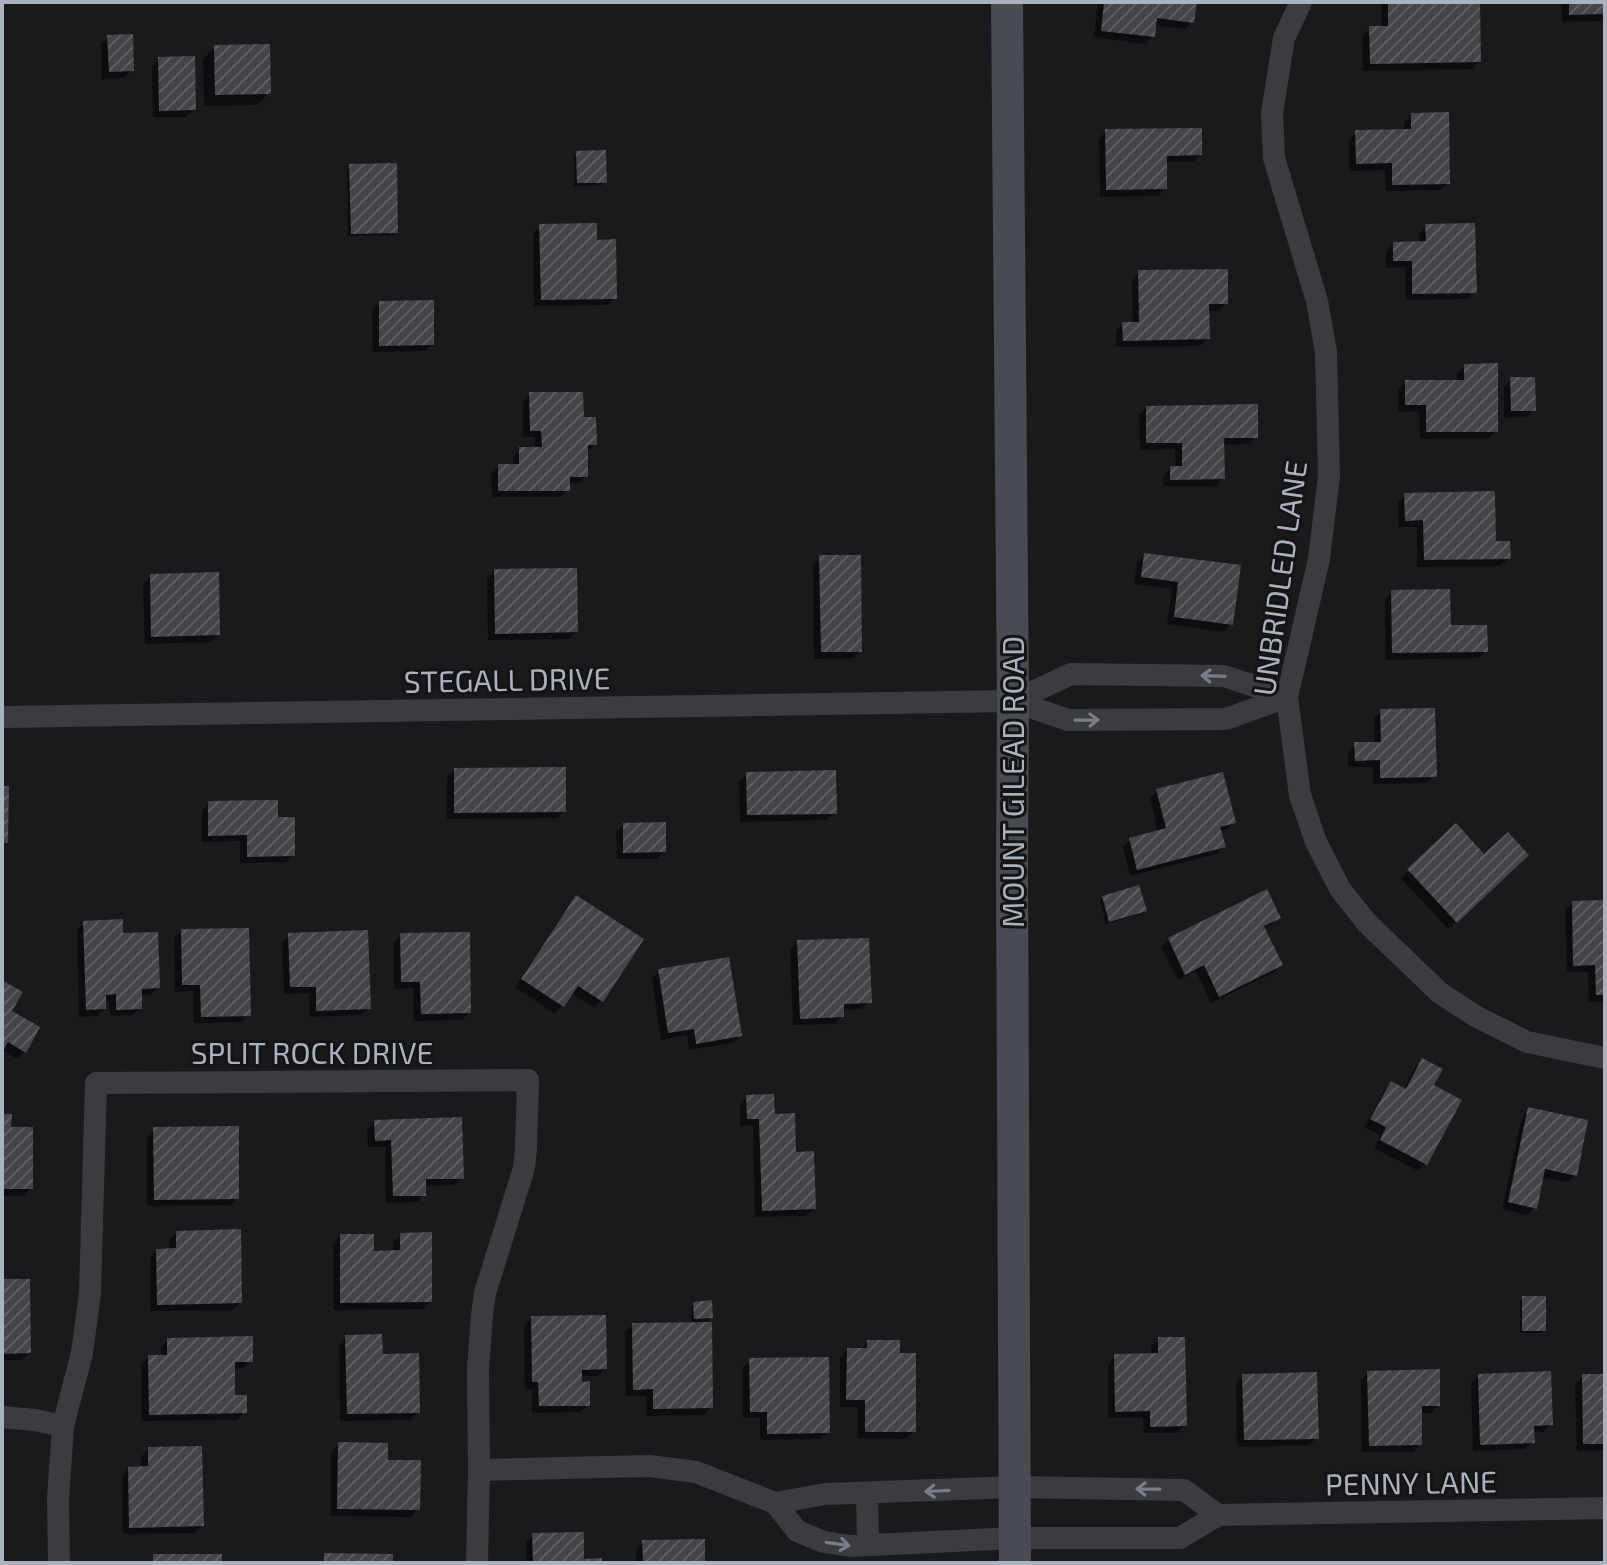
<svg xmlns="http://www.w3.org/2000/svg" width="1607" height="1565" font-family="'Exo 2',sans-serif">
<defs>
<pattern id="building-hatch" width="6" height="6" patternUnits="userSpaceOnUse" patternTransform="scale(2)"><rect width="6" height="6" fill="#44454a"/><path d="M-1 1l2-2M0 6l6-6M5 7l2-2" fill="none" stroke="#5c5d62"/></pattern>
</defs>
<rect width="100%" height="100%" fill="#1a1a1d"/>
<path fill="#0007" d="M1098,2H1195L1192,22L1185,29L1154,25L1153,36L1145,44L1094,37Z
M1381,2H1478L1479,61L1472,69L1363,71L1362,36L1370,28H1382Z
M1562,2H1605V21L1562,22Z
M108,37L132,70L124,78L102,79L101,44Z
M215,47L269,93L257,105L204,106L203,59Z
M159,59L194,109L186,117H153L152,66Z
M1412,115L1448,183L1441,190L1386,191L1385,170L1349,171V140L1356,132L1404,131V123Z
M1106,131L1200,155L1193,162H1165V188L1158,196L1100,197L1099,139Z
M577,153L605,182L602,185L574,186V156Z
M350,166L396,232L393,235L348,236L347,169Z
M540,226L615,298L608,305L534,306L533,233Z
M1426,226L1474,292L1467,299L1406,300L1405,267L1386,268V251L1393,244L1419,243V234Z
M1139,272L1226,303L1219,311H1207L1208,338L1200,346L1116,347V331L1123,324H1133L1132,280Z
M380,303L432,344L425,351L373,352L372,310Z
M1465,366L1496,431L1489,438L1420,439L1419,411L1398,412V389L1405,382H1457V373Z
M1511,379L1534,410L1526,417L1504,418V387Z
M530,394L582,419L595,444L586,452V476L579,483H568V490L560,497H492L491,474L499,466H513V457L520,449H535V437H523V401Z
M1146,408L1256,437L1249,444L1222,445L1223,478L1215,486H1163V476L1171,468H1176L1175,449L1140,450L1139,415Z
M1405,495L1494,543L1509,558L1501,566L1417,567V527H1398V502Z
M1145,555L1231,624L1224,632L1167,624L1172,589L1134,584L1137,562Z
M820,557L860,651L853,658L814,659L813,565Z
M495,571L576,632L569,639L488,640L487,579Z
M151,576L218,635L211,642L145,644L143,584Z
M1392,592L1449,627L1486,651L1479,658L1386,660L1385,600Z
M1381,711L1434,776L1427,783L1373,784V767H1348V752L1355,744H1374V719Z
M454,770L564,811L557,818L447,819V777Z
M747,774L834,813L827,820L740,822L739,781Z
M1157,791L1234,822L1227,829L1220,831L1223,846L1216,854L1130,876L1123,847L1130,840L1158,832L1150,798Z
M209,803L276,819L293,855L286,862L240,863V841L202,842V811Z
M624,825L664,851L657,859H617L616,832Z
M1456,826L1484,857L1526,855L1448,929L1401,878Z
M1266,892L1278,917L1271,925L1263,929L1281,965L1274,972L1211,1003L1196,971L1178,980L1161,947L1169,940Z
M576,897L641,939L601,1001L594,1008L571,993L555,1014L515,987L569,905Z
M1103,898L1145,910L1142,913L1106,924L1100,901Z
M1605,902V1001L1589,1002L1588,972H1567L1565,910L1573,903Z
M84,923L158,987L150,995H140V1008L133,1015L110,1016L109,1001H104V1009L97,1016L79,1017L77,930Z
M182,931L249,1015L241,1022L194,1023L193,991L175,992L174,938Z
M289,935L369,1008L361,1015L310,1017L309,993L284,994L282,943Z
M401,935L469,1013L462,1020L414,1021L413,988L394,989V942Z
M798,942L870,1002L862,1009L842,1010V1016L835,1024L793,1025L790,949Z
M659,971L740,1036L733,1043L689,1050L687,1035L661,1040L652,979Z
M2,982L9,1011L24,1052L17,1059L2,1050Z
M1423,1060L1431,1086L1425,1164L1418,1171L1374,1148L1380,1135L1364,1127L1384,1091L1391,1083L1404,1090L1415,1068Z
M747,1097L773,1116L794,1154L814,1208L807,1216L755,1217L753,1125L740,1126V1104Z
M1529,1109L1575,1175L1567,1182L1541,1177L1535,1208L1527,1215L1502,1209L1522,1117Z
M2,1116L9,1129L31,1188L23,1196H2Z
M375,1122L462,1178L454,1185L424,1186V1195L417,1202L386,1203L385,1147H368L367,1129Z
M154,1129L237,1198L230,1205L147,1206V1137Z
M176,1233L240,1302L233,1310L150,1311V1258L157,1251L169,1250V1240Z
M401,1235L430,1302L423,1309L334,1310L333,1243L341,1236L372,1253L393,1252V1242Z
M2,1281L29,1353L21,1360H2Z
M1523,1298L1544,1330L1541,1333H1520V1301Z
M694,1304L711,1318L704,1324L711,1407L704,1415L646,1416V1396H626L625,1332L633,1325L692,1324L691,1307Z
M532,1318L605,1368L598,1376H580L588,1405L580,1412L532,1413V1389H525L524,1325Z
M346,1337L381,1356L418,1412L411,1420L340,1421L339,1345Z
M1158,1339L1185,1425L1177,1433H1144L1143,1418H1108V1364L1115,1356H1151V1347Z
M168,1340L251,1361L243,1368L233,1369V1397L245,1412L237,1420L142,1421L141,1365L149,1357H161V1347Z
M868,1342L898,1355L914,1431L906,1439L858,1438V1407H840V1358L847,1350H860Z
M750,1360L828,1432L820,1439L760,1440V1418H743V1367Z
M1368,1373L1438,1405L1431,1413H1420V1444L1413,1452H1362L1361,1380Z
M1243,1376L1317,1438L1309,1445L1237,1447L1236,1383Z
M1478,1376L1551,1424L1543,1432H1532L1533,1442L1525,1449L1473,1451L1471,1383Z
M1583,1376H1605V1450L1577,1451L1575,1384Z
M339,1444L386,1462L418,1509L411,1517L331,1516V1452Z
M148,1449L202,1526L194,1533L123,1534L122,1476L129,1468H141V1457Z
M533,1535L582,1561L600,1563H526V1542Z
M643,1542L703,1563H636V1550Z"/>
<path fill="url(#building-hatch)" d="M1104,2H1197L1194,23L1157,18L1155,37L1101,31Z
M1388,2H1480L1481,62L1370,64L1369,26H1388Z
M1569,2H1605V14L1569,15Z
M133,34L134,71L109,72L107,35Z
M270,44L271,94L215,95L214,45Z
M195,56L196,110L159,111L158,57Z
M1449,112L1450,184L1392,185V163L1356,164L1355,130L1411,129V113Z
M1202,128V155L1167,156V189L1106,190L1105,129Z
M606,150L607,183H577L576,151Z
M397,163L398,233L351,234L349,164Z
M597,223V240L616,239L617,299L541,300L539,224Z
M1475,223L1477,293L1412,294V261H1393V242L1426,241L1425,224Z
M1228,269V304H1209L1210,339L1123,341L1122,322H1139L1138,270Z
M434,300V345L379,346V301Z
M1498,363V432H1426V405H1405V380H1464V364Z
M1510,377H1535L1536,411H1511Z
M529,392H583L584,417H596L597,445H588V477H570V491H498V464H519V447H542L541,431H530Z
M1258,404V438H1224L1225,479L1170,480V466H1182V443H1146V406Z
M1495,491L1496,541H1510L1511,559L1424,560L1423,520L1405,521L1404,493Z
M1144,553L1241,565L1233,625L1174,617L1178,582L1141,577Z
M819,555H861L862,652H821Z
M577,568L578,632L495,634L494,569Z
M219,572L220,635L151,637L150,574Z
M1450,589L1451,625H1487L1488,652L1392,653L1391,590Z
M1435,708L1437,777L1380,778V760L1355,761L1354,742H1381L1380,709Z
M566,767V812L454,813V768Z
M836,770L837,814L747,815L746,772Z
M1223,772L1236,823L1220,827L1226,847L1137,870L1129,838L1166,828L1156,789Z
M2,786H9L8,843H2Z
M278,800V817H295V856L247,857V835L208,836V801Z
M666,822V852L623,853V823Z
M1456,823L1484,854L1508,832L1529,855L1457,923L1407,869Z
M1139,885L1147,911L1109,922L1102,896Z
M1267,889L1281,918L1264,926L1283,965L1219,997L1204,965L1185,975L1168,938Z
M576,895L644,939L603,1002L578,986L564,1007L521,979Z
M1605,900V995H1596L1595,965L1573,966L1572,901Z
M123,919V933L158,932L160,988L142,989V1009L116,1010V994L106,995V1009L86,1010L83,921Z
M249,928L251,1016L201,1017L200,985H182L181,929Z
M368,930L371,1009L316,1011V987H290L288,933Z
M470,932L471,1013L421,1014L420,982H401L400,933Z
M869,938L872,1003L844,1004V1017L800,1019L797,940Z
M729,957L742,1036L696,1044L694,1029L668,1033L658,969Z
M2,980L23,992L12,1011L40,1027L26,1053L8,1042L2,1053Z
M1422,1058L1443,1069L1434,1085L1462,1100L1427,1165L1380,1140L1386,1127L1370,1119L1391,1081L1406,1089Z
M774,1094L775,1114L795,1113L796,1152L814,1151L816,1209L762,1211L759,1119H747L746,1095Z
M1528,1107L1588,1120L1577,1176L1545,1169L1537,1209L1508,1202Z
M2,1114H12L11,1127H33V1189H2Z
M462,1117L464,1179H426V1196H393L391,1140L375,1141L374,1120Z
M239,1126V1199L154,1200L153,1127Z
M241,1229L242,1303L157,1305L156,1249L176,1248V1231Z
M432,1232V1302L340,1303V1234H374V1251L400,1250V1233Z
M2,1279H30L31,1353L2,1354Z
M1522,1296H1546V1331H1522Z
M712,1300L713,1318L694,1319L693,1302Z
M606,1315L607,1369L582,1370V1382L590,1381V1406H539L538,1382H532L531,1316Z
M712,1322L713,1408L653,1409V1389L633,1390L632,1323Z
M382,1334L383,1354L419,1353L420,1413L347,1414L345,1335Z
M253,1336V1362H235V1395H247V1413L149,1415L148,1355H167V1338Z
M1158,1337H1185L1187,1426L1150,1427V1411L1115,1412L1114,1354L1158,1353Z
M867,1340H900V1353H916V1432H865V1400H846L847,1348H867Z
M829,1357L830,1433L767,1434V1412H750L749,1358Z
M1440,1369V1406H1422V1445L1369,1446L1367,1371Z
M1551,1371L1553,1425L1534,1426L1535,1443L1480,1445L1478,1374Z
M1317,1372L1319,1439L1244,1440L1242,1374Z
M1582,1374H1605V1444H1583Z
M338,1442L388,1443V1460H421L420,1510L337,1509Z
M202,1446L204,1526L129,1528L128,1467L148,1466V1447Z
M584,1532V1559L602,1558V1563H533L532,1533Z
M705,1539V1563H643L642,1540Z
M324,1553L393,1554V1563H324Z
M153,1554H222V1563H153Z"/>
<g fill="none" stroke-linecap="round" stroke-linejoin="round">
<path stroke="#3b3c42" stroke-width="22" d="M1301,2L1284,38L1272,113L1274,158L1317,301L1326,352L1329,476L1319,559L1287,697L1300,795L1316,842L1340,889L1367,923L1440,993L1477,1017L1527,1042L1605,1058
M1013,701L1071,674L1224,676L1287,697
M2,717L1013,701L1068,720L1226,719L1287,697
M2,1417L35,1420L63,1426
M479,1470L650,1466L696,1472L775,1503L825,1494L1015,1487L1184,1490L1218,1515
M867,1493L868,1545
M775,1503L797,1531L824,1542L850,1546L1015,1538H1180L1218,1515L1605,1508
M59,1563L58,1500L63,1426L82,1353L90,1293L96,1083L528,1080L526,1148L524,1168L485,1293L482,1315L478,1369L479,1470L477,1563"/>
<path stroke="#494b52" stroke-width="32" d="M1007,2L1013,701L1012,869L1015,1563"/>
</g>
<defs><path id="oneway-shaft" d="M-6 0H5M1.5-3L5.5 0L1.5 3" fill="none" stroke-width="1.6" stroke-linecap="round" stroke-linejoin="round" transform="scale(2)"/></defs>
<g stroke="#797d86">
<use href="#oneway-shaft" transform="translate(1213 676) rotate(-178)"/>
<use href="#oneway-shaft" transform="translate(1087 720) rotate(-1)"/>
<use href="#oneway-shaft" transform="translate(1148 1489) rotate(-179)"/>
<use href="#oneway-shaft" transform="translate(937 1491) rotate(177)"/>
<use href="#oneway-shaft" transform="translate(838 1544) rotate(8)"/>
</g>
<g text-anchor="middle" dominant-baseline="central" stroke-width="6" stroke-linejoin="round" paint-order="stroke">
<g font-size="30" fill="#acb2bd" stroke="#151518">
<text transform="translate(1279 578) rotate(-82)">UNBRIDLED LANE</text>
<text transform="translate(507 679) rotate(-1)">STEGALL DRIVE</text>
<text transform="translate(1012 782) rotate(-90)">MOUNT GILEAD ROAD</text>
<text x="312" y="1052">SPLIT ROCK DRIVE</text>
<text transform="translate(1411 1482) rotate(-1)">PENNY LANE</text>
</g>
</g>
<rect width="1607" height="1565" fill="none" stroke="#acb2bd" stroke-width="8"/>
</svg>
